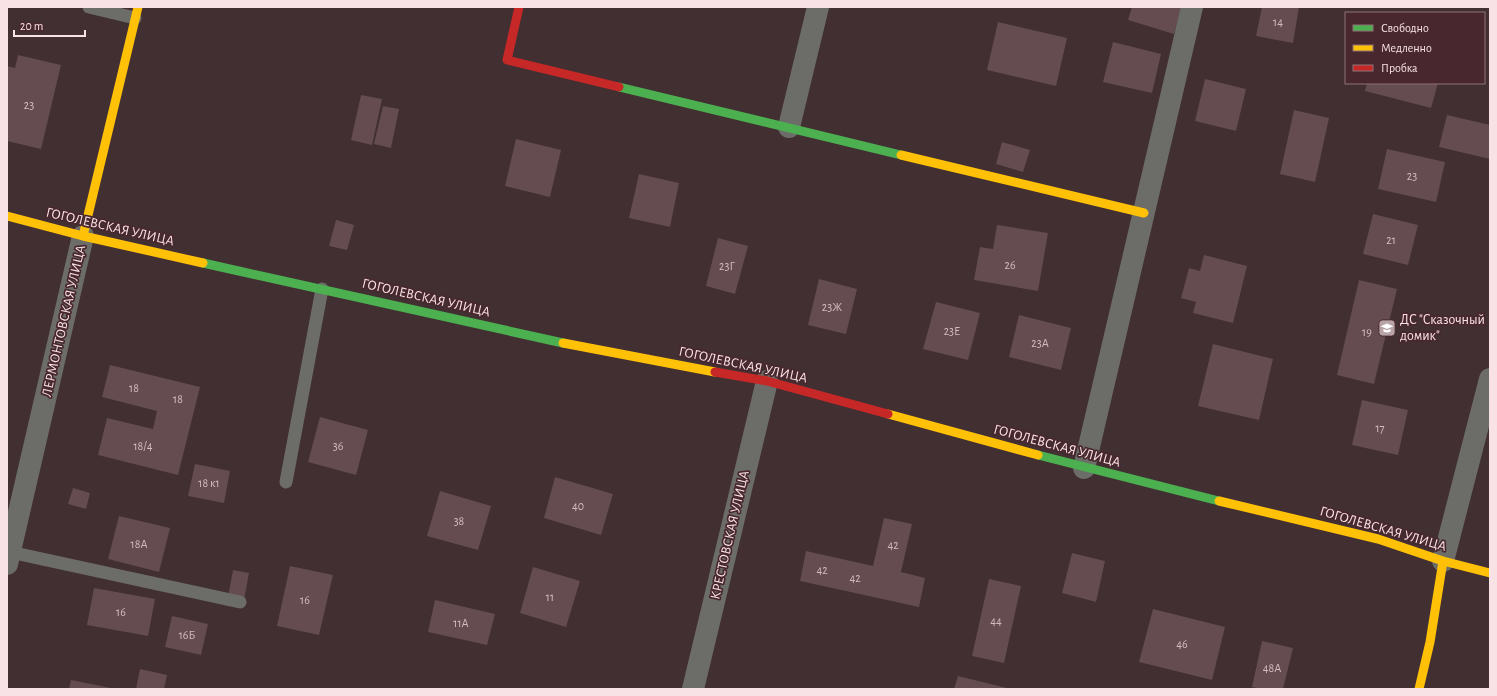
<svg xmlns="http://www.w3.org/2000/svg" width="1497" height="696" font-family="'Alegreya Sans',sans-serif">
<rect width="100%" height="100%" fill="#412f32"/>
<path fill="#644c51" d="M1132,7H1182L1174,34L1128,20Z
M1262,7H1299L1293,43L1256,36Z
M998,22L1067,38L1056,86L987,70Z
M1113,42L1161,54L1152,93L1103,82Z
M18,55L61,65L41,149L7,141V66L15,68Z
M1205,79L1246,89L1236,131L1195,121Z
M1367,83H1438L1431,108L1365,91Z
M361,95L382,99L372,145L351,140Z
M383,106L399,109L391,148L374,144Z
M1294,110L1329,118L1315,182L1280,174Z
M1447,115L1490,125V159L1439,147Z
M516,139L561,150L550,197L505,186Z
M1002,142L1030,150L1023,172L996,164Z
M1387,149L1445,162L1436,202L1378,189Z
M639,174L679,183L670,227L629,218Z
M1373,214L1418,225L1408,265L1363,254Z
M336,220L354,225L347,250L329,246Z
M997,225L1048,233L1038,291L974,280L980,247L993,249Z
M718,238L748,246L735,294L706,286Z
M1204,255L1247,266L1233,323L1193,313L1196,302L1181,298L1189,268L1200,271Z
M819,279L857,289L846,334L808,325Z
M1359,280L1397,289L1374,384L1337,375Z
M936,302L980,313L968,360L923,349Z
M1019,315L1071,328L1061,370L1009,357Z
M1213,344L1273,359L1259,420L1198,406Z
M110,365L200,387L178,475L98,455L107,418L153,429L157,411L102,397Z
M1362,400L1408,410L1398,455L1352,445Z
M320,417L368,430L356,475L308,462Z
M195,464L230,471L224,503L188,496Z
M555,477L613,494L601,535L544,518Z
M73,488L90,493L86,509L68,504Z
M440,491L491,506L478,550L427,536Z
M119,516L170,528L159,572L108,559Z
M884,518L912,524L901,572L925,578L919,607L800,581L806,551L873,566Z
M1072,553L1105,561L1096,602L1062,593Z
M290,566L333,575L319,635L277,626Z
M533,567L580,581L566,627L520,613Z
M233,570L249,573L244,600L228,597Z
M989,579L1021,586L1004,663L972,656Z
M94,588L155,599L148,636L87,625Z
M435,600L495,614L487,645L428,632Z
M1153,609L1225,627L1212,680L1139,662Z
M172,616L208,624L201,655L165,647Z
M1262,641L1293,648L1283,689H1260L1252,687Z
M140,669L167,675L164,689H136Z
M958,676L1007,688V689H954Z
M71,680L111,688V689H69Z"/>
<g fill="none" stroke-linecap="round" stroke-linejoin="round">
<path stroke="#6c6c68" stroke-width="13" d="M89,7L135,18
M286,482L322,289
M10,552L240,602"/>
<path stroke="#6c6c68" stroke-width="22" d="M789,127L818,7
M1084,468L1192,7
M1443,561L1490,379
M7,564L83,236
M693,689L767,381"/>
<path stroke="#4caf50" stroke-width="9" d="M619,87L901,155
M203,263L563,343
M1038,455L1219,501"/>
<path stroke="#ffc107" stroke-width="9" d="M901,155L1144,213
M7,216L83,236L203,263
M83,236L138,7
M563,343L715,372
M888,414L1038,455
M1219,501L1378,539L1443,561L1490,573
M1419,689L1430,642L1443,561"/>
<path stroke="#c62828" stroke-width="9" d="M519,7L507,60L619,87
M715,372L767,381L888,414"/>
</g>
<defs>
<g id="school-square" transform="scale(0.9)"><rect x="-9" y="-9" width="18" height="18" rx="4" fill="#b8a3a6" stroke="#48282e"/><path d="M0-5L7-2L0 1L-7-2ZM-4 1L0 2.5L4 1V4Q0 6-4 4Z" fill="#fff"/></g>
</defs>
<g fill-rule="evenodd">
<use href="#school-square" x="1387" y="328"/>
</g>
<g text-anchor="middle" dominant-baseline="central" stroke-width="3.5" stroke-linejoin="round" paint-order="stroke">
<g font-size="12" fill="#d3bcc0">
<text x="1278" y="22">14</text>
<text x="29" y="105">23</text>
<text x="1412" y="176">23</text>
<text x="1391" y="240">21</text>
<text x="1010" y="265">26</text>
<text x="727" y="266">23Г</text>
<text x="832" y="307">23Ж</text>
<text x="952" y="331">23Е</text>
<text x="1367" y="332">19</text>
<text x="1040" y="343">23А</text>
<text x="134" y="388">18</text>
<text x="178" y="399">18</text>
<text x="1380" y="428">17</text>
<text x="143" y="446">18/4</text>
<text x="338" y="446">36</text>
<text x="209" y="483">18 к1</text>
<text x="578" y="506">40</text>
<text x="459" y="521">38</text>
<text x="139" y="544">18А</text>
<text x="893" y="545">42</text>
<text x="822" y="570">42</text>
<text x="855" y="578">42</text>
<text x="550" y="597">11</text>
<text x="305" y="600">16</text>
<text x="121" y="612">16</text>
<text x="996" y="621">44</text>
<text x="461" y="623">11А</text>
<text x="187" y="635">16Б</text>
<text x="1182" y="644">46</text>
<text x="1272" y="668">48А</text>
</g>
<g font-size="14" fill="#f8e2e5" stroke="#48282e">
<text transform="translate(110 227) rotate(13)">ГОГОЛЕВСКАЯ УЛИЦА</text>
<text transform="translate(426 298) rotate(13)">ГОГОЛЕВСКАЯ УЛИЦА</text>
<text transform="translate(64 321) rotate(-77)">ЛЕРМОНТОВСКАЯ УЛИЦА</text>
<text transform="translate(743 365) rotate(12)">ГОГОЛЕВСКАЯ УЛИЦА</text>
<text transform="translate(1057 446) rotate(15)">ГОГОЛЕВСКАЯ УЛИЦА</text>
<text transform="translate(1383 529) rotate(16)">ГОГОЛЕВСКАЯ УЛИЦА</text>
<text transform="translate(730 535) rotate(-77)">КРЕСТОВСКАЯ УЛИЦА</text>
</g>
<g font-size="14" fill="#f8e2e5" stroke="#48282e" text-anchor="start">
<text x="1400" y="320">ДС "Сказочный<tspan x="1400" dy="16">домик"</tspan></text>
</g>
</g>
<rect width="1497" height="696" fill="none" stroke="#f8e2e5" stroke-width="16"/>
<rect x="1345" y="12" width="140" height="72" fill="#48282e" stroke="#8e7277"/>
<rect x="1353" y="25" width="20" height="6" fill="#4caf50" stroke="#8e7277"/>
<text x="1381" y="32" font-size="12" fill="#f8e2e5">Свободно</text>
<rect x="1353" y="45" width="20" height="6" fill="#ffc107" stroke="#8e7277"/>
<text x="1381" y="52" font-size="12" fill="#f8e2e5">Медленно</text>
<rect x="1353" y="65" width="20" height="6" fill="#c62828" stroke="#8e7277"/>
<text x="1381" y="72" font-size="12" fill="#f8e2e5">Пробка</text>
<path d="M14 30v6h71v-6" fill="none" stroke="#f8e2e5" stroke-width="2"/>
<text x="20" y="30" font-size="12" fill="#f8e2e5" stroke="#48282e" stroke-width="3" paint-order="stroke">20 m</text>
</svg>
